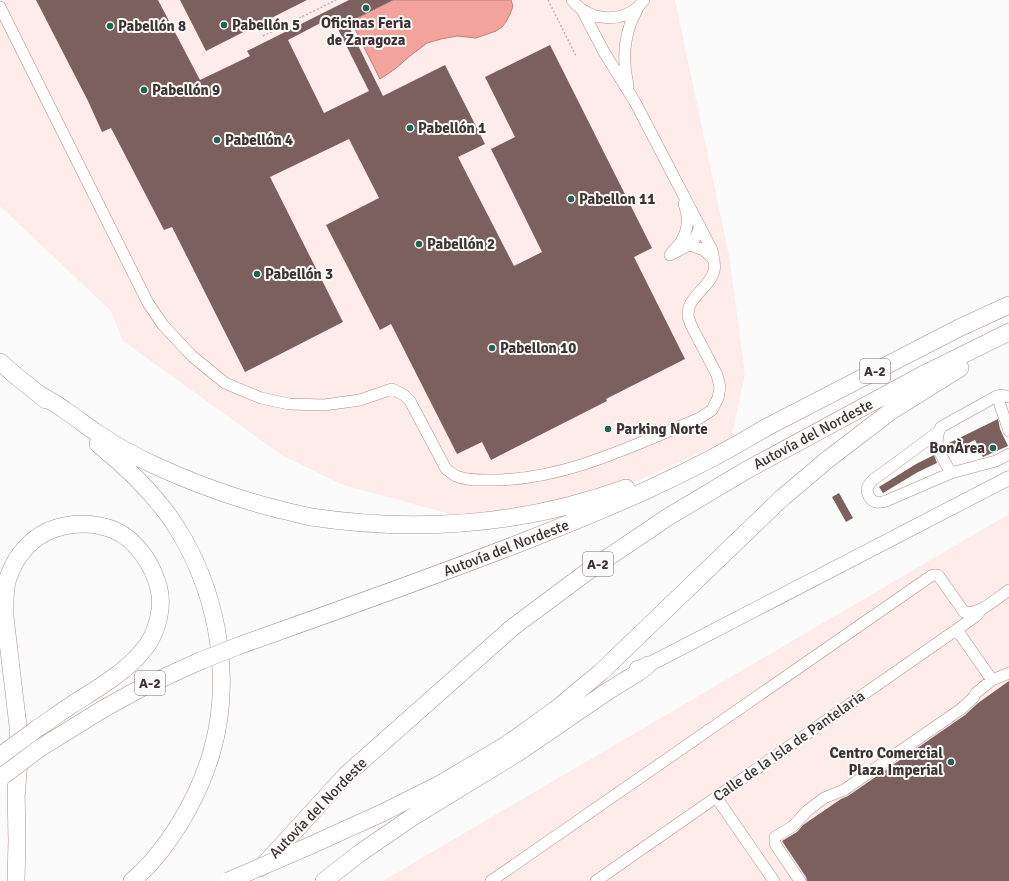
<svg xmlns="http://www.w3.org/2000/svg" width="1009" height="881" font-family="Signika,sans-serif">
<rect width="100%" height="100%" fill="#fbfbfb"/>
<path fill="#fdecea" d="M0,0H675L729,256L745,374L731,439L574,509L450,514L343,485L283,456L123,341L111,311L0,206Z
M1009,514V881H384L386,879Z"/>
<path fill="#f3a39c" stroke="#bd817c" d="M393,0H511L513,6L510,14L506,22L502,27L496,31L476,38L457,36L441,39L427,43L410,56L395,69L380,79L351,21Z"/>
<path fill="#7c605e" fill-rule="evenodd" d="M36,0H158L200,80L250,56L247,51L349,0H393L347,23L383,96L445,65L485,144L458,157L514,266L542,252L491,149L515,137L485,77L550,45L652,248L634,257L685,359L606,399L607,401L491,460L482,442L457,454L391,324L380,330L326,225L379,198L349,139L270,177L343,322L245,372L172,227L164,230L111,128L102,132L88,101ZM332,17L369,91L324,113L288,40Z
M180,0H307L206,51Z
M998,419L1000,429L1008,446L983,457L975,440L948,453L945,445Z
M934,455L937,463L918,472L883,493L879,487L916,464Z
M839,493L853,518L846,522L832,497Z
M1009,681V881H807L806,877L782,841L797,832L803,825L841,799L848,796L965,715L978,703Z"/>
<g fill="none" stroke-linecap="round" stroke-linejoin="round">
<g stroke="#ad908d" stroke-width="12">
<path id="minor" d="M572,0C588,20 618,24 638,7C640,5 642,2 644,0
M0,7L148,303L163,325L192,356L225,383L261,398L289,404L324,405L360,400L392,389L404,395L410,401L446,469C449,471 452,474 456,476C468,481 482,480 495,480C567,479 634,445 700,418L712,410L718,398L720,387L717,375L691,325C690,322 689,319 688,316C687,296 709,289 714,271C716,265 713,256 712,250L635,102L604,52L582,10
M628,85C623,64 623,46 630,25C632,19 636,13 638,7
M690,245L704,250L714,260
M674,253C691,244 694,244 700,226
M670,255C673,250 679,246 682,240C688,229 689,216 684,204
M997,396L1009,431
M938,432L873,480C871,482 868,485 867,489C867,494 870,501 876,502C879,503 882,502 886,501L951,473L996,461L1009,454
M951,473C943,458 931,444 941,427L995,397L1001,395L1009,397
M957,630L992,680
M716,797L774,881
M491,881L931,576L934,575H938L964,612C980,615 996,599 1009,590
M596,881L976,616L981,610
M800,881L775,844V837L793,826L807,811L824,798L844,790L961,709L973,698L976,693L992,680L1009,673"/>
</g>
<g stroke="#ad908d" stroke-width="15">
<path id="major" d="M637,668L648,665L1009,478"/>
</g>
<g stroke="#ad908d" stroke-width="18">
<path id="highway" d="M0,362L16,376L46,400
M37,393C47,399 57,404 66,411C77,418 86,426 97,433C115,445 134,456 154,465C195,484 237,499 281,510C291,512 301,515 311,517C418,533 524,525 626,488
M98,444C130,470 163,502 183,538C219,601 232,681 212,751C205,776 194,800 180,823C167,844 151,865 132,881
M238,646C336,611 433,577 530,539C611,507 692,473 767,427L959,328L1009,305
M40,748L103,709L143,687L200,661
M16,787L17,841L16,881
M16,798L19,761L18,726L5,617C5,603 4,590 8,578C12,568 16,558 23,551C44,524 83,518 114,530C137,540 153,565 159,589C163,607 158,628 148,644C128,672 99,687 70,706C59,713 49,721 38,728
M307,847L382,813L442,783L506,745L555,710L601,672L782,498L827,460L891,411L960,368
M261,868L346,775L513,627L591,569L668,517L745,471L926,373L1009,332
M324,881L360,853L411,818L519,752L608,691L639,672L648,665"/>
</g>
<path stroke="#b9b5b5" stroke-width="1.5" stroke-dasharray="2 2" stroke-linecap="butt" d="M548,0L576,56
M263,36L336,0"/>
<use href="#minor" stroke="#fff" stroke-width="11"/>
<use href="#major" stroke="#fff" stroke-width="14"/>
<use href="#highway" stroke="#fff" stroke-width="17"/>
<g stroke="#ad908d" stroke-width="18" stroke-linecap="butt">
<path id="highway-bridge" d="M200,661L238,646
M0,756L38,728
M4,775L40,748
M228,881L307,847"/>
</g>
<use href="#highway-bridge" stroke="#fff" stroke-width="17"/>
</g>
<g fill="#216455" stroke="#fbfbfb" stroke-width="1.5">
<circle cx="366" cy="8" r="4"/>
<circle cx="224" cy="25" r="4"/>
<circle cx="110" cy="26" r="4"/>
<circle cx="144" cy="90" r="4"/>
<circle cx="410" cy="128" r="4"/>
<circle cx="217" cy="140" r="4"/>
<circle cx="571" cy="199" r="4"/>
<circle cx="419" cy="244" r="4"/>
<circle cx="257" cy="274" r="4"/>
<circle cx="492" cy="348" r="4"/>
<circle cx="608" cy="429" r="4"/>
<circle cx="993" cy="448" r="4"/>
<circle cx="951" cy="762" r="4"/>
</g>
<g text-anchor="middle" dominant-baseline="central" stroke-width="4" stroke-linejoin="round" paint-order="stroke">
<g fill="#fbfbfb" stroke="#776e6e" stroke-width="1">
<rect x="860" y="359" width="30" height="24" rx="3"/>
<rect x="583" y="552" width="30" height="24" rx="3"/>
<rect x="135" y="671" width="30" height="24" rx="3"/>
</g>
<g font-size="14" font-weight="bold" fill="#3e3231">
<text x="875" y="371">A-2</text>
<text x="598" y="564">A-2</text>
<text x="150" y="683">A-2</text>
</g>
<g font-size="15" font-weight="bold" fill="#3e3231" stroke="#fbfbfb" text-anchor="start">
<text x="366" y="23" text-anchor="middle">Oficinas Feria<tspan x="366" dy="17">de Zaragoza</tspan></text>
<text x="232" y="25">Pabellón 5</text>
<text x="118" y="26">Pabellón 8</text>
<text x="152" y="90">Pabellón 9</text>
<text x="418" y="128">Pabellón 1</text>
<text x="225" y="140">Pabellón 4</text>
<text x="579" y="199">Pabellon 11</text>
<text x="427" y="244">Pabellón 2</text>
<text x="265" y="274">Pabellón 3</text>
<text x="500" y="348">Pabellon 10</text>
<text x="616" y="429">Parking Norte</text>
<text x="985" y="448" text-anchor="end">BonÀrea</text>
<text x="943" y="753" text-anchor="end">Centro Comercial<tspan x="943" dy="17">Plaza Imperial</tspan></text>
</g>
<g font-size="15" fill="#3e3231" stroke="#fbfbfb">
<text transform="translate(813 434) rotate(-28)">Autovía del Nordeste</text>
<text transform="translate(506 548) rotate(-21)">Autovía del Nordeste</text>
<text transform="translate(789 746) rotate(-35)">Calle de la Isla de Pantelaria</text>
<text transform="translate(318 808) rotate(-46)">Autovía del Nordeste</text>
</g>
</g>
</svg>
